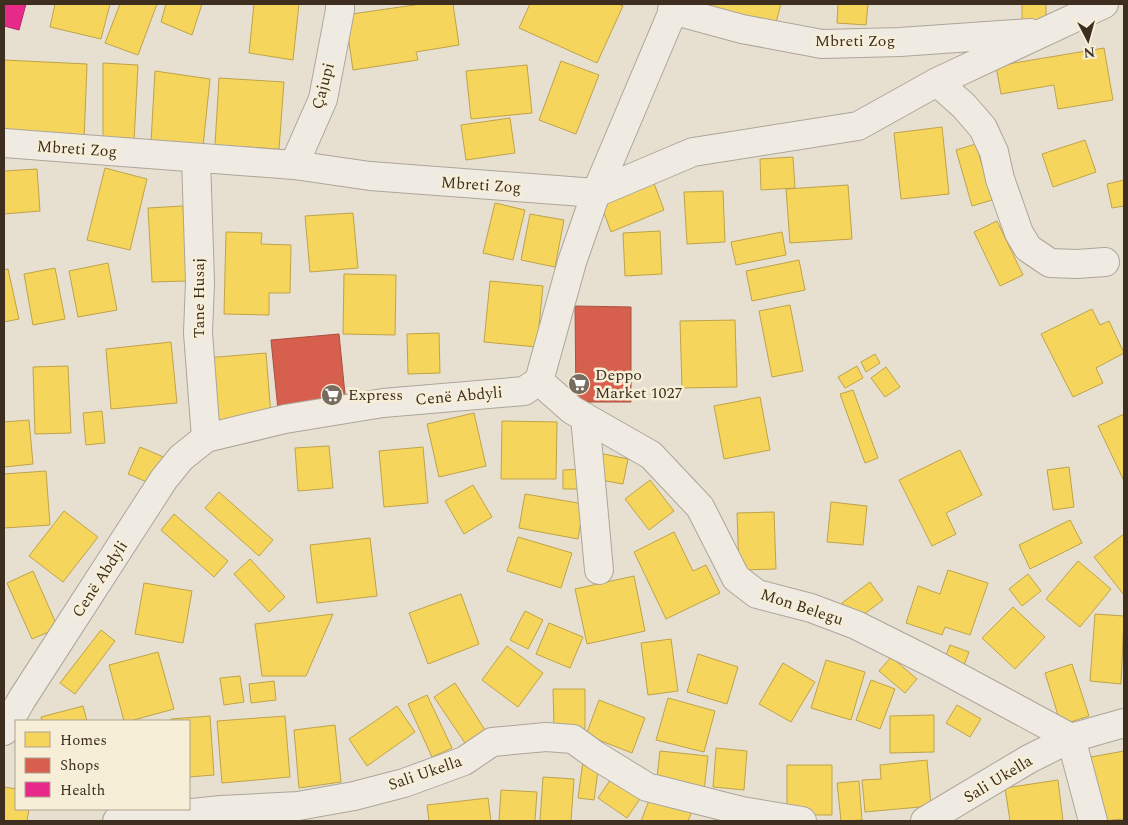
<svg xmlns="http://www.w3.org/2000/svg" width="1128" height="825" font-family="Spectral,serif">
<rect width="100%" height="100%" fill="#e7e0d1"/>
<path fill="#f6d55c" stroke="#bea34a" d="M55,4H110L101,39L50,27Z
M120,4H157L138,55L105,43Z
M166,4H202L192,35L161,22Z
M254,4H299L293,60L249,53Z
M421,4H453L459,45L416,52L418,60L353,70L345,15Z
M530,4H618L623,6L597,63L519,28Z
M704,4H781L775,26L703,8Z
M838,4H868L866,25L837,23Z
M1022,4H1046V22H1022Z
M1104,48L1113,100L1058,109L1054,85L1001,94L996,66Z
M4,60L87,64L84,141L4,138Z
M561,61L599,75L576,134L539,120Z
M103,63L138,65L134,141L103,137Z
M527,65L532,113L471,119L466,71Z
M155,71L210,79L203,146L151,142Z
M219,78L284,82L279,149L215,145Z
M510,118L515,153L466,160L461,125Z
M942,127L949,194L901,199L894,133Z
M1085,140L1096,172L1053,187L1042,154Z
M976,144L992,200L972,206L956,150Z
M793,157L795,188L761,190L760,159Z
M105,168L147,179L130,250L87,240Z
M37,169L40,211L4,214V171Z
M652,178L664,210L611,232L599,199Z
M1124,180V206L1112,208L1107,184Z
M848,185L852,239L790,243L786,189Z
M723,191L725,242L687,244L684,192Z
M495,203L525,210L513,260L483,253Z
M183,206L187,281L152,282L148,208Z
M353,213L358,268L310,272L305,216Z
M530,214L564,220L555,267L521,260Z
M997,221L1023,275L1000,286L974,232Z
M660,231L662,274L625,276L623,233Z
M226,232L262,233L261,244L291,245L290,293H269V315L224,314Z
M782,232L786,255L736,265L731,242Z
M799,260L805,290L752,301L746,271Z
M108,263L117,310L78,317L69,271Z
M55,268L65,319L33,325L24,274Z
M8,269L19,319L4,322V270Z
M344,274L396,275L395,335L343,334Z
M490,281L543,286L537,347L484,342Z
M790,305L803,371L772,377L759,311Z
M1092,309L1100,325L1109,321L1124,353L1096,368L1103,383L1073,397L1041,334Z
M735,320L737,387L682,388L680,321Z
M439,333L440,373L408,374L407,334Z
M171,342L177,403L111,409L106,349Z
M266,353L271,416L211,421L206,358Z
M875,354L880,363L866,372L861,362Z
M68,366L71,433L35,434L33,367Z
M857,366L863,378L845,388L838,377Z
M886,367L900,387L885,397L871,378Z
M853,390L878,458L865,463L840,394Z
M760,397L770,450L724,459L714,406Z
M102,411L105,443L86,445L83,413Z
M474,413L486,466L439,477L427,424Z
M1124,414V481L1098,426Z
M29,420L33,464L4,467V422Z
M502,421L557,422L556,479H501Z
M329,446L333,488L298,491L295,448Z
M140,447L166,458L154,485L128,474Z
M423,447L428,503L384,507L379,451Z
M960,450L982,495L946,513L956,534L932,546L899,480Z
M599,453L628,459L623,484L594,479Z
M1069,467L1074,507L1053,510L1047,470Z
M585,469V489H563V470Z
M46,471L50,525L4,528V474Z
M650,480L674,511L649,530L625,499Z
M473,485L492,517L464,534L445,501Z
M219,492L273,540L259,556L205,508Z
M525,494L584,504L578,539L519,528Z
M831,502L867,506L863,545L827,542Z
M64,511L98,537L63,582L29,556Z
M774,512L776,569L739,570L737,513Z
M174,514L228,561L214,577L161,530Z
M1070,520L1082,543L1030,569L1019,545Z
M674,532L693,571L706,565L720,593L666,619L634,552Z
M1124,534V595L1094,557Z
M518,537L572,553L561,588L507,571Z
M370,538L377,596L317,603L310,545Z
M250,559L285,597L269,612L234,574Z
M1078,561L1111,589L1080,627L1046,599Z
M948,570L988,583L970,635L945,627L942,635L906,623L918,586L940,594Z
M33,571L58,628L32,639L7,583Z
M1028,574L1041,591L1022,606L1009,589Z
M634,576L645,631L587,644L575,589Z
M870,582L883,600L855,621L842,603Z
M144,583L192,591L183,643L135,634Z
M461,594L479,644L428,664L409,613Z
M1013,607L1045,637L1015,669L982,638Z
M525,611L543,620L528,649L510,640Z
M333,614L306,676H262L255,624Z
M1095,614L1124,616L1121,684L1090,681Z
M549,623L583,637L570,668L536,654Z
M101,630L115,641L75,694L60,683Z
M671,639L678,691L648,695L641,643Z
M950,645L969,652L963,668L944,660Z
M507,646L543,673L518,707L482,680Z
M158,652L174,709L130,721H124L109,665Z
M698,654L738,667L727,704L687,692Z
M891,657L917,679L905,693L879,671Z
M826,660L865,672L851,720L811,708Z
M783,663L815,682L791,722L759,704Z
M1072,664L1089,716L1061,725L1045,673Z
M240,676L244,702L224,705L220,678Z
M871,680L895,689L880,729L856,720Z
M274,681L276,700L251,703L249,684Z
M455,683L485,730L465,743L434,697Z
M553,689H585V729H554Z
M427,695L452,748L432,757L408,704Z
M668,698L715,711L704,752L656,740Z
M599,700L645,718L632,753L586,735Z
M957,705L981,719L970,737L946,723Z
M83,706L87,721H42L41,717Z
M397,706L415,732L367,766L349,739Z
M934,715V752L890,753V716Z
M210,716L214,775L189,777V721H171V719Z
M285,716L290,777L222,783L217,721Z
M335,725L341,782L299,788L294,730Z
M716,748L747,751L744,790L713,787Z
M660,751L708,756L704,791L656,786Z
M1124,751V819L1102,821L1091,757Z
M927,760L931,806L865,812L862,780L881,779L880,765Z
M583,761L599,763L594,800L578,798Z
M787,765H832V815H787Z
M615,773L644,793L627,818L598,798Z
M543,777L574,779L571,821H540Z
M1058,780L1063,821H1010L1005,788Z
M859,781L862,820L841,821L837,783Z
M4,787L16,789V809H29L27,821H4Z
M501,790L537,792L535,821H499Z
M652,793L693,809L688,821H641Z
M488,798L491,821H429L427,805Z"/>
<path fill="#d6604d" stroke="#a85140" d="M575,306L631,307V402H576Z
M339,334L346,404L278,410L271,340Z"/>
<path fill="#e7298a" stroke="#b42a6a" d="M4,4H26L19,30L4,26Z"/>
<g fill="none" stroke-linecap="round" stroke-linejoin="round">
<g stroke="#ada599" stroke-width="30">
<path id="minor" d="M672,10L742,29L822,44L900,42L1030,33
M937,82L964,106L983,128L994,152L1000,179L1019,233L1028,248L1050,263L1077,264L1105,262
M4,143L294,165L370,176L596,193L693,152L858,126L937,82L1104,4
M196,158L200,282L198,333L206,438
M294,165L323,99L340,10V4
M539,381L572,410L651,455L700,507L736,578L757,594L811,608L856,625L932,663L1071,738
M585,417L599,570
M4,731L22,699L164,479L181,458L206,438L285,419L383,403L524,391L539,381L572,262L596,193L676,4
M1071,738L1093,821
M117,821L221,810L298,806L354,796L404,783L464,761L492,742L546,737L573,739L595,755L647,787L742,811L802,821
M925,821L1029,759L1071,738L1124,723"/>
</g>
<use href="#minor" stroke="#efebe3" stroke-width="28"/>
</g>
<defs>
<g id="supermarket-disc" transform="scale(1.125)"><circle r="9.5" fill="#786c5e" stroke="#f7eed8"/><path d="M-6-5.5h2.5l.6 2H6L4.5 2H-2.5L-4.4-4H-6ZM-1.5 3.2a1.3 1.3 0 1 0 .1 0ZM3 3.2a1.3 1.3 0 1 0 .1 0Z" fill="#fff"/></g>
</defs>
<g fill-rule="evenodd">
<use href="#supermarket-disc" x="579" y="384"/>
<use href="#supermarket-disc" x="332" y="395"/>
</g>
<g text-anchor="middle" dominant-baseline="central" stroke-width="5" stroke-linejoin="round" paint-order="stroke">
<g font-size="16" fill="#3d2e20" stroke="#f7eed8">
<text x="855" y="41">Mbreti Zog</text>
<text transform="translate(323 86) rotate(-75)">Çajupi</text>
<text transform="translate(77 149) rotate(4)">Mbreti Zog</text>
<text transform="translate(481 185) rotate(4)">Mbreti Zog</text>
<text transform="translate(199 298) rotate(-90)">Tane Husaj</text>
<text transform="translate(459 396) rotate(-5)">Cenë Abdyli</text>
<text transform="translate(100 579) rotate(-57)">Cenë Abdyli</text>
<text transform="translate(802 607) rotate(18)">Mon Belegu</text>
<text transform="translate(425 773) rotate(-19)">Sali Ukella</text>
<text transform="translate(998 779) rotate(-31)">Sali Ukella</text>
</g>
<g font-size="16" fill="#3d2e20" stroke="#f7eed8" text-anchor="start">
<text x="595" y="375">Deppo<tspan x="595" dy="18">Market 1027</tspan></text>
<text x="348" y="395">Express</text>
</g>
</g>
<rect width="1128" height="825" fill="none" stroke="#3d2e20" stroke-width="10"/>
<rect x="15" y="720" width="175" height="90" fill="#f7eed8" stroke="#ada18e"/>
<rect x="25" y="732" width="25" height="15" fill="#f6d55c" stroke="#ada18e"/>
<text x="60" y="745" font-size="15" fill="#3d2e20">Homes</text>
<rect x="25" y="758" width="25" height="15" fill="#d6604d" stroke="#ada18e"/>
<text x="60" y="770" font-size="15" fill="#3d2e20">Shops</text>
<rect x="25" y="782" width="25" height="15" fill="#e7298a" stroke="#ada18e"/>
<text x="60" y="795" font-size="15" fill="#3d2e20">Health</text>
<g transform="translate(1088 40) rotate(174)" stroke="#f7eed8" stroke-width="4" paint-order="stroke">
<path d="M0-4L9 19L0 12L-9 19Z" fill="#3d2e20"/>
<text y="-8" font-size="14" font-weight="bold" text-anchor="middle" fill="#3d2e20">N</text>
</g>
</svg>
